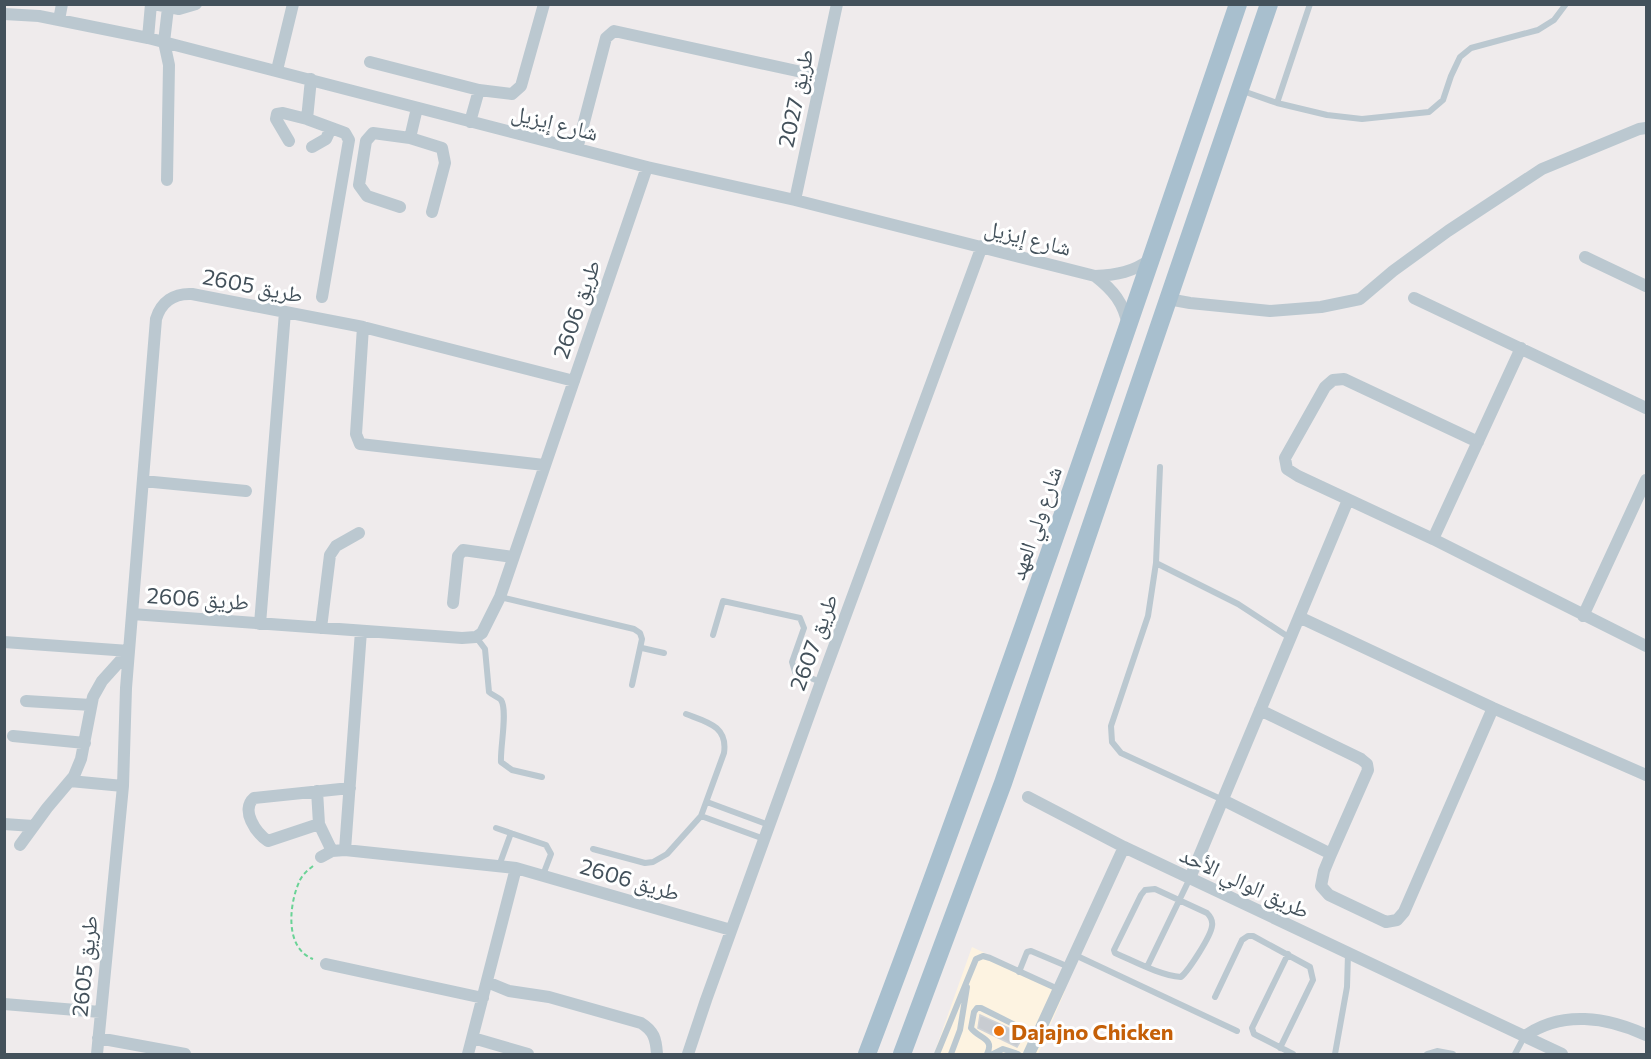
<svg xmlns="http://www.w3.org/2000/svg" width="1651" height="1059" font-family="Commissioner,'Noto Naskh Arabic',sans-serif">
<rect width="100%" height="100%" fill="#efebec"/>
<path fill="#fdf3e1" d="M972,947L1065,991L1038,1054H934Z"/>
<path fill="#c8ccd1" stroke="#cfd3d8" stroke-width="1.5" d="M980,1015L1024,1035L1017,1047L978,1028Z"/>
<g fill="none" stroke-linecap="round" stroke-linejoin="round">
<path stroke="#6ad396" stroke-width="2" stroke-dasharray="4.5 3" stroke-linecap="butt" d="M313,866C308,870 303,874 300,880C289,903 284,948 313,959"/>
<path stroke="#bbc8d0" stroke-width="6" d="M1240,90L1277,103L1327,115L1362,119L1429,112L1443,100L1451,76L1460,57L1471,48L1538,30L1554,20L1566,4
M1277,103L1310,4
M1160,467L1156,563L1148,616L1111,726L1112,742L1121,753L1223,800
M1156,563L1238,604L1290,638
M500,597L634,629L640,633L642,639L632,685
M713,635L723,601L800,618L804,628L792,662L795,672L821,682
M476,637L485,649L489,692C492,695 498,697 501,700C508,710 500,748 501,762L512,770L542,777
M642,648L664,653
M707,802L769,825
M701,816L764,839
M496,828L546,845L551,854L543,875
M593,849L645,863L653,862L667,854L701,816L724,753C728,726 707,722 686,714
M499,866L511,833
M1155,889L1207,913C1210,916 1213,921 1212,926C1211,936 1189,970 1181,977C1159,975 1136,962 1115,953L1114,950L1141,895L1145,890Z
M1288,954L1252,1028L1254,1034L1293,1054
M1075,955L1237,1031
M1147,967L1190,878
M1019,972L1027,952L1031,951L1069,967
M1215,997L1242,940L1248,936H1253L1310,967L1313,980L1280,1048
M937,1054L976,959L983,956L990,958L1058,989
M951,1054L960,1030L967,987
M987,1054C995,1038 979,1039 971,1028L974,1012L977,1008H981L1037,1036
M993,1054L1003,1049L1018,1054
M1335,1054L1347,987L1348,954
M1427,1054L1437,1051L1453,1054
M1515,1054L1524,1037"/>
<path stroke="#bbc8d0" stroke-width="12" d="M154,4L179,9L196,4
M4,14L39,16L148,38L647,167L795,200L1095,276C1117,275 1133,272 1151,259
M59,20L62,4
M148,38L151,4
M370,62L479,90L512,94L521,86L544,4
M277,70L293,4
M307,119L345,133L349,140L322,297
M470,122L479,90
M410,138L442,148L445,163L432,212
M289,141L276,119L277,114L283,113L307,119L311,79
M312,147L326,139L331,128
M577,149L606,38L614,31L820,76
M167,180L169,65L164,42L168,8
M795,200L837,4
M400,207L367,196L359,185L366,141L373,133L410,138L417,108
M1585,257L1646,286
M1095,276C1113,290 1124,303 1128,326
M1414,298L1646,408
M1168,299L1190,303L1270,311L1321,307L1360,299L1393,271L1448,231L1542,169L1639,129L1646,128
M363,327L356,434L360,444L544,465
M1478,442L1344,379L1333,380L1325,387L1285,458L1287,469L1298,476L1433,539L1646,646
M143,481L246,491
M1433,539L1521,348
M453,603L458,556L463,550L513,557
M132,614L462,638L476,637L482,633L500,597L647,167
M1583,616L1646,480
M1299,617L1493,708L1646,775
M260,624L285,312
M321,628L330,555L336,546L359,533
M4,642L129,651
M26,701L91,705
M13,736L85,743
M70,781L123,786
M317,791L319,824L332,851
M1028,797L1124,847L1562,1054
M1223,800L1331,854L1368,770L1367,764L1361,759L1260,710
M4,824L33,826
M319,824L268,841C256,833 240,810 254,798L350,788
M20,845L47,808L74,776L81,759L93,697L102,681L129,651
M345,850L361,631
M1331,854L1324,871L1321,886L1329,895L1386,922L1397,920L1404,912L1493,708
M321,857L332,851L345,850L516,868L731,930
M1190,878L1348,500
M326,964L483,998
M487,982L509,991L549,997L641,1023C654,1031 656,1039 657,1054
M4,1004L100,1012
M1525,1036C1562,1010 1607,1017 1646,1035
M98,1038L185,1054
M473,1038L528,1054
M97,1054L123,786L126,688L156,319C161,302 174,293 192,294L363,327L574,381
M468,1054L516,868
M688,1054L706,1000L821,682L982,246
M1029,1054L1124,847"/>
<path stroke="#a8bfce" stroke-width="18" d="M867,1054C999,707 1118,356 1238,4
M902,1054L1003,783L1269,4"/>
</g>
<circle fill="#e8710a" stroke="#fff" stroke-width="2" cx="999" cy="1031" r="6"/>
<g text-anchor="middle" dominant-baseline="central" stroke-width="6" stroke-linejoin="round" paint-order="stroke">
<g font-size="22" fill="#43515b" stroke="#fff">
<text transform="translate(795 98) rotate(-78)">طريق 2027</text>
<text transform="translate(555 122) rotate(14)">شارع إيزيل</text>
<text transform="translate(1028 237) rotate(14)">شارع إيزيل</text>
<text transform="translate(253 285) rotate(11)">طريق 2605</text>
<text transform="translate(576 309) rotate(-71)">طريق 2606</text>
<text transform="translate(1035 523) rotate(-71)">شارع ولي العهد</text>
<text transform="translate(198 598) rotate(4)">طريق 2606</text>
<text transform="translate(813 642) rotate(-70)">طريق 2607</text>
<text transform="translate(630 879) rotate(16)">طريق 2606</text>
<text transform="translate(1245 882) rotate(25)">طريق الوالي الأحد</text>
<text transform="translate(84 966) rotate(-84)">طريق 2605</text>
</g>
<g font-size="22" font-weight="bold" fill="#c56008" stroke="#fff" text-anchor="start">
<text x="1011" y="1031">Dajajno Chicken</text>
</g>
</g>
<rect width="1651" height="1059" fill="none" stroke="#43515b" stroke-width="12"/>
</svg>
